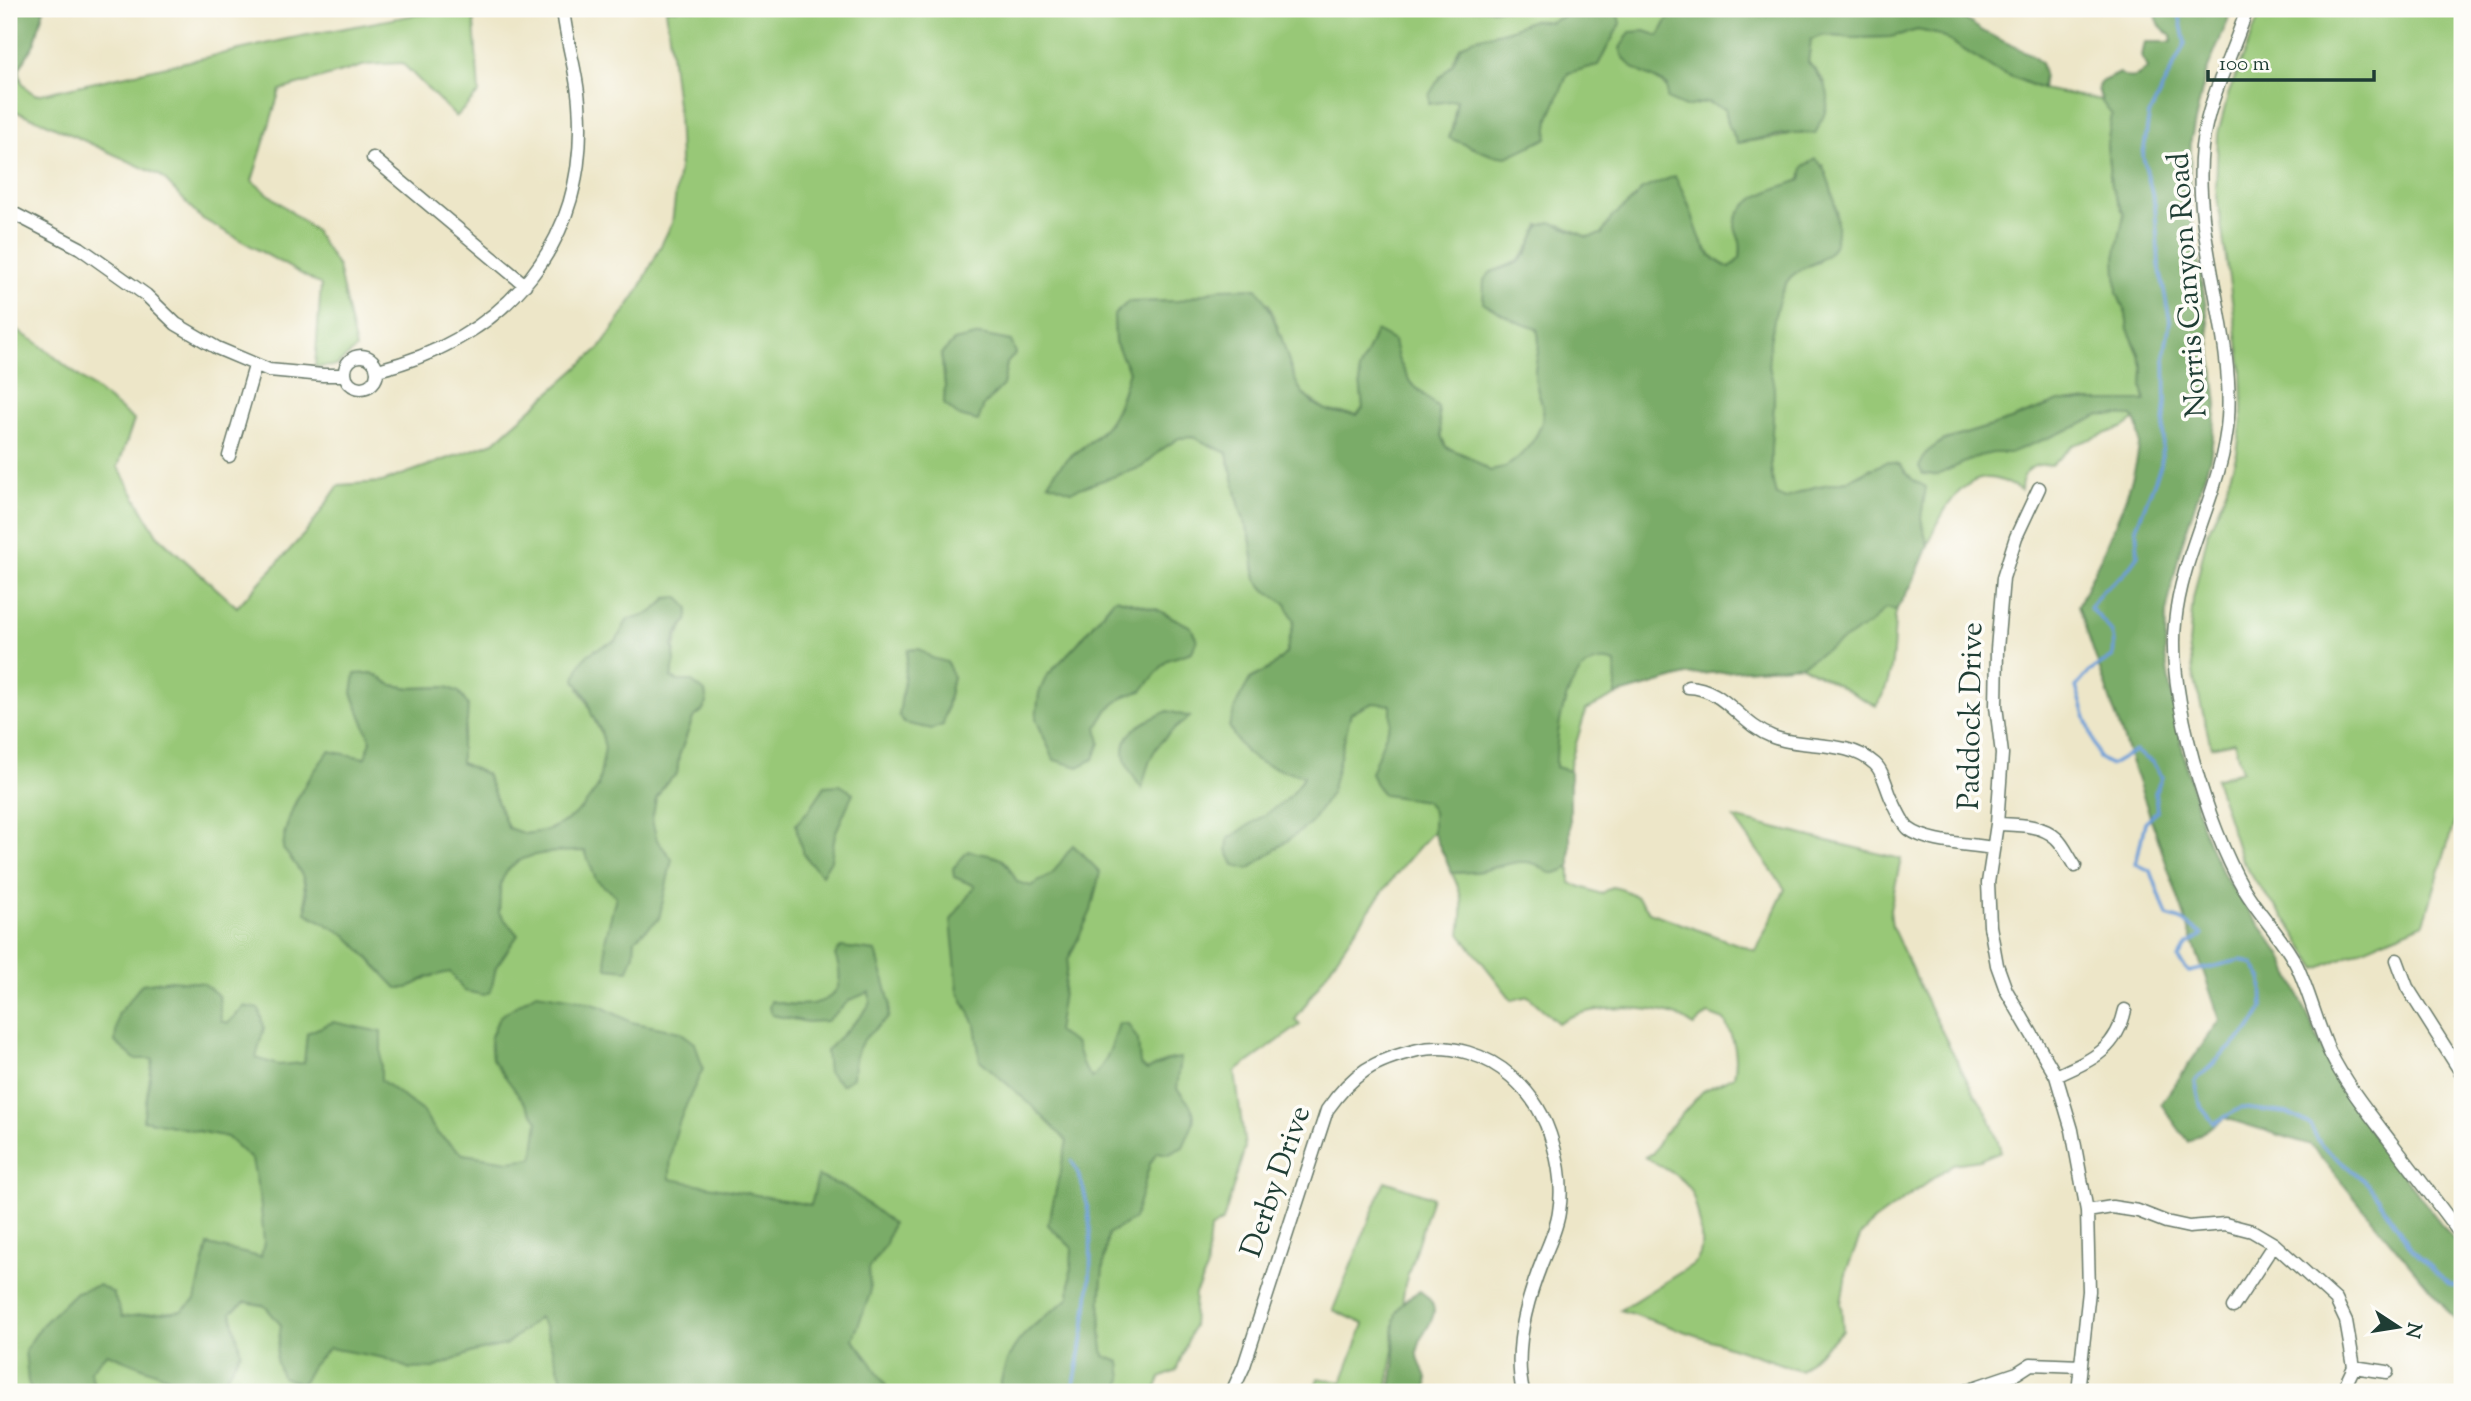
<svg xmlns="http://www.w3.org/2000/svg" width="2471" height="1401" font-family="'Sorts Mill Goudy',serif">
<rect width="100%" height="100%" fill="#fdfcf7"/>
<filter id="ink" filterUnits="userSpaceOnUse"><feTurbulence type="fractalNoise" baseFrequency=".0143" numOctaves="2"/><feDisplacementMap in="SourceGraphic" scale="14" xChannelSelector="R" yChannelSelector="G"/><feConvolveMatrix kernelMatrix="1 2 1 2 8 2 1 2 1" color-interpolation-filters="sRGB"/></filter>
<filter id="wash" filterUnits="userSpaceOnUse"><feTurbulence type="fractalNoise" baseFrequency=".00686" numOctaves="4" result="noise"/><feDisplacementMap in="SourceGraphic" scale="28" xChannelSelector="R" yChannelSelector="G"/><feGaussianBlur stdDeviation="1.57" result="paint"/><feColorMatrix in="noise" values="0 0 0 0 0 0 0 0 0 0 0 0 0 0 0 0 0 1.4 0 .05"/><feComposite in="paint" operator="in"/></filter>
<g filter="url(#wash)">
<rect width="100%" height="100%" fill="#ede6c8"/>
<path fill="#98c877" stroke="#5c8256" stroke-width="2" fill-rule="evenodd" d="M473,9L479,93L456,117L402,63L366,65L280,90L252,181L314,230L338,267L356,349L336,366L315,367L321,285L201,218L161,176L46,123L9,109V87L20,70C19,83 26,90 37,95L297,37L414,15Z
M666,9H1581L1550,22L1533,20L1509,30L1473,39L1460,47L1452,65L1440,77L1457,99L1450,138L1491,155L1547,138L1549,118L1568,73L1598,65L1620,24L1605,10L1590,9H1673L1659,36L1645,31L1632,68C1658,78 1667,86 1685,107L1707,102L1725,109L1729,127L1738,143L1780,137L1800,131L1825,82L1808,62L1811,40L1822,35L1853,38L1890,37L1918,30L1940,35L1996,70L2041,89L2101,100L2112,115L2107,145L2109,165L2111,186L2124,214L2117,293L2126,314L2128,329L2139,354L2143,369L2142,386L2145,401L2104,402L2033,411L2011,420L1942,441L2114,407L2148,410L2124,427L2073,445L2051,466C2033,461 2021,472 2021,490C2008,483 1993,474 1977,480C1943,492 1927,551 1913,581C1909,591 1901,599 1897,609C1894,616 1895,627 1894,635C1893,661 1891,685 1876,706L1801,665L1686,675L1616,695L1586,710L1570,764V883L1601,894L1612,887C1629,890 1641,897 1649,912L1756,951L1785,889L1734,818L1901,859L1890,910L1892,927L1932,1012L1970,1086L1989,1116L2001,1151L1979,1160L1953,1164L1874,1221L1861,1235L1847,1269L1841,1303L1843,1330L1800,1370L1620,1310L1689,1267C1694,1264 1698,1260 1700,1254C1704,1238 1697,1199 1687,1185C1680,1175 1656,1164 1645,1157L1653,1153L1662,1136L1703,1091L1734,1076C1739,1054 1734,1039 1724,1020L1708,1014L1694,1026C1688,1022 1682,1017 1675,1015C1643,1005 1586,1005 1558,1023L1528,996L1512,1000L1460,934C1464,906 1464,899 1452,873L1481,871L1512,863L1433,832C1379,888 1339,956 1295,1020L1300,1025L1235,1072L1245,1148L1223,1221L1210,1229L1206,1272L1195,1294L1193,1327L1176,1371L1160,1378L1154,1392H9V326L36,342L134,420L118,467L157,535L237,607L308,530L339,485L382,482L494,442L601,347L639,290L672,223L680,160L678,114ZM1823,165L1837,212L1819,262C1807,266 1794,270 1787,282C1776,300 1766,346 1769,366C1771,377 1774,387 1774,398C1773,431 1766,463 1776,495L1785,499L1814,487L1847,481L1871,468L1906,471L1292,631L1294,621L1286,604L1265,590L1256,579L1250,536L1241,512L1227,453L1193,437L1179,438L1161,450L1141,467L1071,491V455C1111,429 1116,415 1129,371L1115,342L1114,315L1128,302L1179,301L1219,289L1269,304L1282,339L1291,375L1304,395L1328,411L1357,415L1363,408L1359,371L1376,332L1393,341L1398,359L1410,382L1438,408L1441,436L1446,447L1469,457L1490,471C1495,470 1501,469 1506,467C1523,457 1546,430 1543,409C1541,396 1534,386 1535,372C1536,355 1542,347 1537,329L1515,321L1491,272C1525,260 1525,258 1539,225H1561L1587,237L1602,234C1614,213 1628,207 1642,189L1688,202C1696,230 1701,255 1730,268L1740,258L1741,244L1736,231V220L1746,206L1760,196L1801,180ZM941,354L1007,363L1003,385L984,405L944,404L945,385ZM667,598L687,621C671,642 676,654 671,678L678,681L702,711L693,718L679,756L677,773L665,784L656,798L306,908L303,872L284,834L295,803L308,779L365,759L371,741L352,693L372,673L392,685L411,688L447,687L467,721L461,743V763L486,774L508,828C513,830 518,832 523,833C548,838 590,809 598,786C602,776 605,758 605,748C604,733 595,725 591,712C587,702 586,697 579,689L594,650L616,641L628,619C646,618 656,611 667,598ZM1115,598L1156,609L1191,627L1192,652L1167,660L1160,667L1046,677L1078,643ZM919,649L953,676L946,713L907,664L908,650Z
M2262,9H2462V796L2424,923L2317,969L2287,921L2257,884L2241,858L2215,779L2242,771L2234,742L2211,747L2193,672L2189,645L2193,599L2208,532L2223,498L2237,453L2243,412L2242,369L2216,189L2218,134L2228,95Z
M1385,1181L1432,1197L1405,1284L1402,1304L1396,1313L1393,1333L1394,1348L1387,1392H1313L1318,1378L1342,1382L1364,1324L1333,1310Z"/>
<path fill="#7aac68" stroke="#4c744e" stroke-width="2" d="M9,9H44L35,42L9,87Z
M1581,9L1605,10L1618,14L1620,24L1598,65L1568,73L1549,118L1547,138L1507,157L1491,155L1449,138L1453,127L1457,100L1429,104V95L1440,77L1452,65L1460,47L1473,39L1509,30L1533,20L1550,22Z
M1673,9H1950L1984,32L2030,54L2041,63L2044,74L2042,89L1996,70L1940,35L1918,30L1890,37L1853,38L1822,35L1811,40L1808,62C1834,93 1833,98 1815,134C1793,129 1760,139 1738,143L1729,127L1725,109L1707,102L1685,107L1667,99V85C1649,74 1625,71 1620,48L1630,32L1645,31L1659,36Z
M2157,9H2231L2227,23L2206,73L2191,139L2189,203L2207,314L2217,406L2210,458L2180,550L2166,613L2165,655L2170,687L2183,751L2201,825L2214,856L2229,884L2281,954L2329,1064L2344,1091L2371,1133L2462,1251V1328L2311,1145L2225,1118L2188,1142L2161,1104L2220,1020L2078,606C2093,572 2161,445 2132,416L2100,415L2078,426L2010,453H1993L1979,456L1937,475L1923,474L1919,467L1927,452L1942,441L2011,420L2059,401H2145L2142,386L2143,369L2139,354L2128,329L2126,314L2117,293L2115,258L2124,214L2111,186L2109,165L2107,145L2112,115L2102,102L2098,89L2101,82L2119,73C2131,81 2137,78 2147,69L2142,56L2145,42H2172L2171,35C2161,28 2154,22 2157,9Z
M1816,159C1831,172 1840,220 1836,240C1830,264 1801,263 1788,280C1777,296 1768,343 1769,363C1769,372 1774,380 1774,389C1775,425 1765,459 1776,495L1785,499L1814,487L1847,481L1886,462L1899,464L1913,480L1926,487L1921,518L1928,546L1912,584L1896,610L1886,608L1870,624L1801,665L1686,675L1616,695L1615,663C1566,646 1555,735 1556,767L1570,771V867C1540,883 1550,863 1525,862C1509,861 1496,868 1481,871C1472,873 1462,872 1452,873L1433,832V812L1426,801L1384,795L1377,787L1371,773L1391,721V705L1373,703L1351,713L1331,793L1310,824L1249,869L1234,865L1227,850L1228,839L1282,803L1292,794L1304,776C1266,764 1248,767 1229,726L1238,701L1250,679L1272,667L1286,653L1294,621L1286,604L1265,590L1256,579L1250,536L1241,512L1227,453L1193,437L1179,438L1161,450L1142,467L1071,491L1048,483C1062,456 1088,449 1106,427C1119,411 1123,390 1129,371L1115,342L1114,315L1128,302L1179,301L1219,289L1257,288C1268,303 1274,319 1281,337C1292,366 1293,400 1329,411C1338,414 1348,414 1357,415L1363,408L1359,371L1376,331L1394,341L1398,359L1410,382L1438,408L1441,436L1446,447L1469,457L1490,471C1495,470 1501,469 1505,467C1523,457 1546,430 1543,409C1541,396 1534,386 1535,372C1536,356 1542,345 1537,329L1515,321L1483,303L1484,280L1491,272L1517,263L1527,254L1539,226L1551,222L1587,237L1602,234L1612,217L1633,200L1642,189L1675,176C1679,184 1684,193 1687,201C1699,229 1698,255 1730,268L1740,258C1741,253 1741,247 1740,242C1738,234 1733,228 1736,220C1744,196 1780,187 1801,180L1803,167Z
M980,335L1011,341L1016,353L1007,363L1003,385L984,405L978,421L959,416L944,404L945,385L941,354L954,341Z
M678,597L689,608L687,621L677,633L673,646L675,661L671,678L678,681H691L705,692L707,703L702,711L693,718L679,756L677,774L665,784L656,799L652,820L657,840L672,859L659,919L635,939L634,954L628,970L607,968L605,941L616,896L596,880L585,851C558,852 510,849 501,884C499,893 500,904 499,913L518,935L496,967L491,991L484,995L464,991L450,972L428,977L408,988H397L346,935L306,913C310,882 302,872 283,849C285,811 307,780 329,751L365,758L371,741L352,693L355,674L372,673L392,685L411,688L447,687L459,692L468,705L467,721L461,743V763L486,774L508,828L525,834L549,830L566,821L583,807L598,787L605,748L601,731L591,713L588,699L575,680C580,654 593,650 616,641L628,619C646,618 656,611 667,598Z
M1115,598L1156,609L1191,627L1197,640L1192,652L1167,660L1142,691L1125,696L1108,709L1097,727L1100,743L1094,759L1078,767L1054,760L1036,719L1039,693L1046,677L1078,643Z
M919,649L932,658L947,662L953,676L943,725L932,729L904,723L899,716L908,650Z
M1168,711L1190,717C1158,741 1150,749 1142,789C1137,781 1130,773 1127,765C1114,733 1145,721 1168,711Z
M840,785L853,793L835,834L831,860L822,875C802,857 800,849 796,824L809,810L825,786Z
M1073,845L1100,872L1091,911L1068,960L1057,1032L1076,1044L1083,1066L1092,1078C1107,1063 1113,1043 1119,1023L1128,1024L1138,1040L1140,1064L1147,1070L1168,1060L1181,1058L1177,1089C1201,1115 1196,1117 1183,1147L1169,1154L1157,1152L1150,1164L1134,1219L1108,1234C1101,1274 1097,1315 1104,1356L1120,1362L1122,1379L1118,1392H999C1007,1339 1030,1329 1069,1298L1072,1248L1048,1225L1067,1141L1030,1104L980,1060L975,1024L958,991L951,920L975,886L954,877L953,868L968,851C998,858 1003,852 1017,882L1031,886L1052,874Z
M841,947L876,951L890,1003L888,1018C864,1037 854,1045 853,1077L842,1085L828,1072L826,1051C836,1039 866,1015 869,1004C871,1000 869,996 869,992L850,1000L827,1021L807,1022L772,1015L769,1008L771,1001C808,1010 854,1005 835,955Z
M171,980L203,983L219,996L221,1021L228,1023L245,1006L259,1009L264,1028L256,1058L278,1065L304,1063L307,1033L333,1022L381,1032V1080L422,1111L438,1134L463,1154L509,1161L533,1158L538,1121L492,1059L490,1039L499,1017L536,993L575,999L602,1007L631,1022L680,1032L695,1043L703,1069C685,1106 669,1137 670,1179L811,1205L818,1176L850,1190L892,1223L886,1244L869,1268L870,1294L853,1339L870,1361L890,1392H566L545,1327L539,1318L505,1345L473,1352L434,1368L410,1369L384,1358L329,1348L312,1366L302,1384L282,1377L276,1360L281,1325L265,1306L246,1302L231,1312L241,1352L223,1382L190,1386L107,1353L90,1371L94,1384L110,1392H32L28,1382L25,1350L42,1325L76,1292L99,1285L113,1293L122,1317L181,1311L195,1300L208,1245L261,1257L264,1242L260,1198L252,1160L227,1137L143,1120L153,1059H135L115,1042L118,1015L142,984Z
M1420,1291C1454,1314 1415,1330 1418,1355C1420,1372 1431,1372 1426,1392H1390C1392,1379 1395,1366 1395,1353C1393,1321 1389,1307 1420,1291Z"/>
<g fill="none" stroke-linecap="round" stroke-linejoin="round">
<path stroke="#6c9ed7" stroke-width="3.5" d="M2178,9L2185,43L2149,115L2143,156L2155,206L2159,264L2170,321L2165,351L2166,402L2161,465L2136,528L2138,555L2123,575L2103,590L2090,608C2108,626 2117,630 2113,657L2089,672L2076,687L2099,758L2111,765L2135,751L2152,762L2162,777L2155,793L2157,811L2145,822L2136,864L2151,871L2167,916L2181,920L2203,935L2187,945L2178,959L2189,972L2241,960L2253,964L2262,978L2263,1008L2250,1029L2195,1081L2201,1107L2214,1123L2241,1108L2287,1113L2309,1124L2321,1145L2368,1184L2412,1249L2449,1284L2462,1289
M1065,1392L1074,1383L1076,1375C1088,1314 1104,1217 1072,1161"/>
</g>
</g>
<g filter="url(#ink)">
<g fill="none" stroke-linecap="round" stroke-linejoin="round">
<g stroke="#677868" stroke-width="15">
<path id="minor" d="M2247,9C2232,56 2208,98 2202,147C2192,236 2234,330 2228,418C2223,489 2182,551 2175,623C2167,693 2208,829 2244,889C2260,916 2283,938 2297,966C2310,994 2317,1025 2330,1053C2346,1085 2368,1112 2390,1141C2414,1172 2438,1204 2462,1236
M373,158L525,285
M9,211L80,248L146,295L176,324L217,348L269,370L323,375H345
M345 372a16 16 0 1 1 32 0a16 16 0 1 1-32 0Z
M378,370C508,337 590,242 579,103C577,71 566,41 563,9
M229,456L255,366
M2039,488L2016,537L2003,578L1997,649L1996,706L2002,754L1997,824L1988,883L1990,926L1997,965L2006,990L2056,1076L2072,1130L2087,1211L2089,1291L2078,1392
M1688,687C1725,688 1739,724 1773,737C1804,749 1848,739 1875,764C1884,772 1887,791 1893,802C1897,810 1903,824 1909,829C1927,843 1970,844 1992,848
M1997,824C2016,825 2042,824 2056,838C2064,845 2069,858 2075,866
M2462,864V863
M2397,960L2407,987L2462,1074
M2056,1076C2091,1060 2116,1051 2125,1010
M2087,1211L2112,1207L2138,1211L2166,1222L2189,1227L2225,1224L2252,1231L2274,1244L2336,1300L2346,1321L2354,1367L2342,1392
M2233,1307L2274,1244
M2354,1367L2387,1372
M1232,1392L1244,1366L1327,1110C1353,1073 1374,1060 1418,1050C1450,1043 1488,1055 1512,1077C1533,1096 1545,1116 1553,1144C1560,1167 1563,1188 1559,1212C1557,1229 1548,1246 1542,1262C1526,1302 1513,1349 1523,1392
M1961,1392L2017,1373L2031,1364L2081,1366"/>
</g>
<use href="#minor" stroke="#fff" stroke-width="12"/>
</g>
</g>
<g text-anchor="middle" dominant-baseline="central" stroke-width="7" stroke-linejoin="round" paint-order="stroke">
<g font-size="30" fill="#1f3d34" stroke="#fdfcf7">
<text transform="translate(2189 285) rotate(-94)">Norris Canyon Road</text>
<text transform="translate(1972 716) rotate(-89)">Paddock Drive</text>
<text transform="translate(1277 1182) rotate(-71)">Derby Drive</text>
</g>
</g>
<rect width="2471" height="1401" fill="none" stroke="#fdfcf7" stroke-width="35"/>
<g transform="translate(2398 1327) rotate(102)" stroke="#fdfcf7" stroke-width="5" paint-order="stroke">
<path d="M0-5L12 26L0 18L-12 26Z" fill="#1f3d34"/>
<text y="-10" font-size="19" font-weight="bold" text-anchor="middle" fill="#1f3d34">N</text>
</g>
<path d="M2208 70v10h166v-10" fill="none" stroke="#1f3d34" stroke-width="3.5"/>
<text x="2219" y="70" font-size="21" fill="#1f3d34" stroke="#fdfcf7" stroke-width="5" paint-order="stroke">100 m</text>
</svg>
